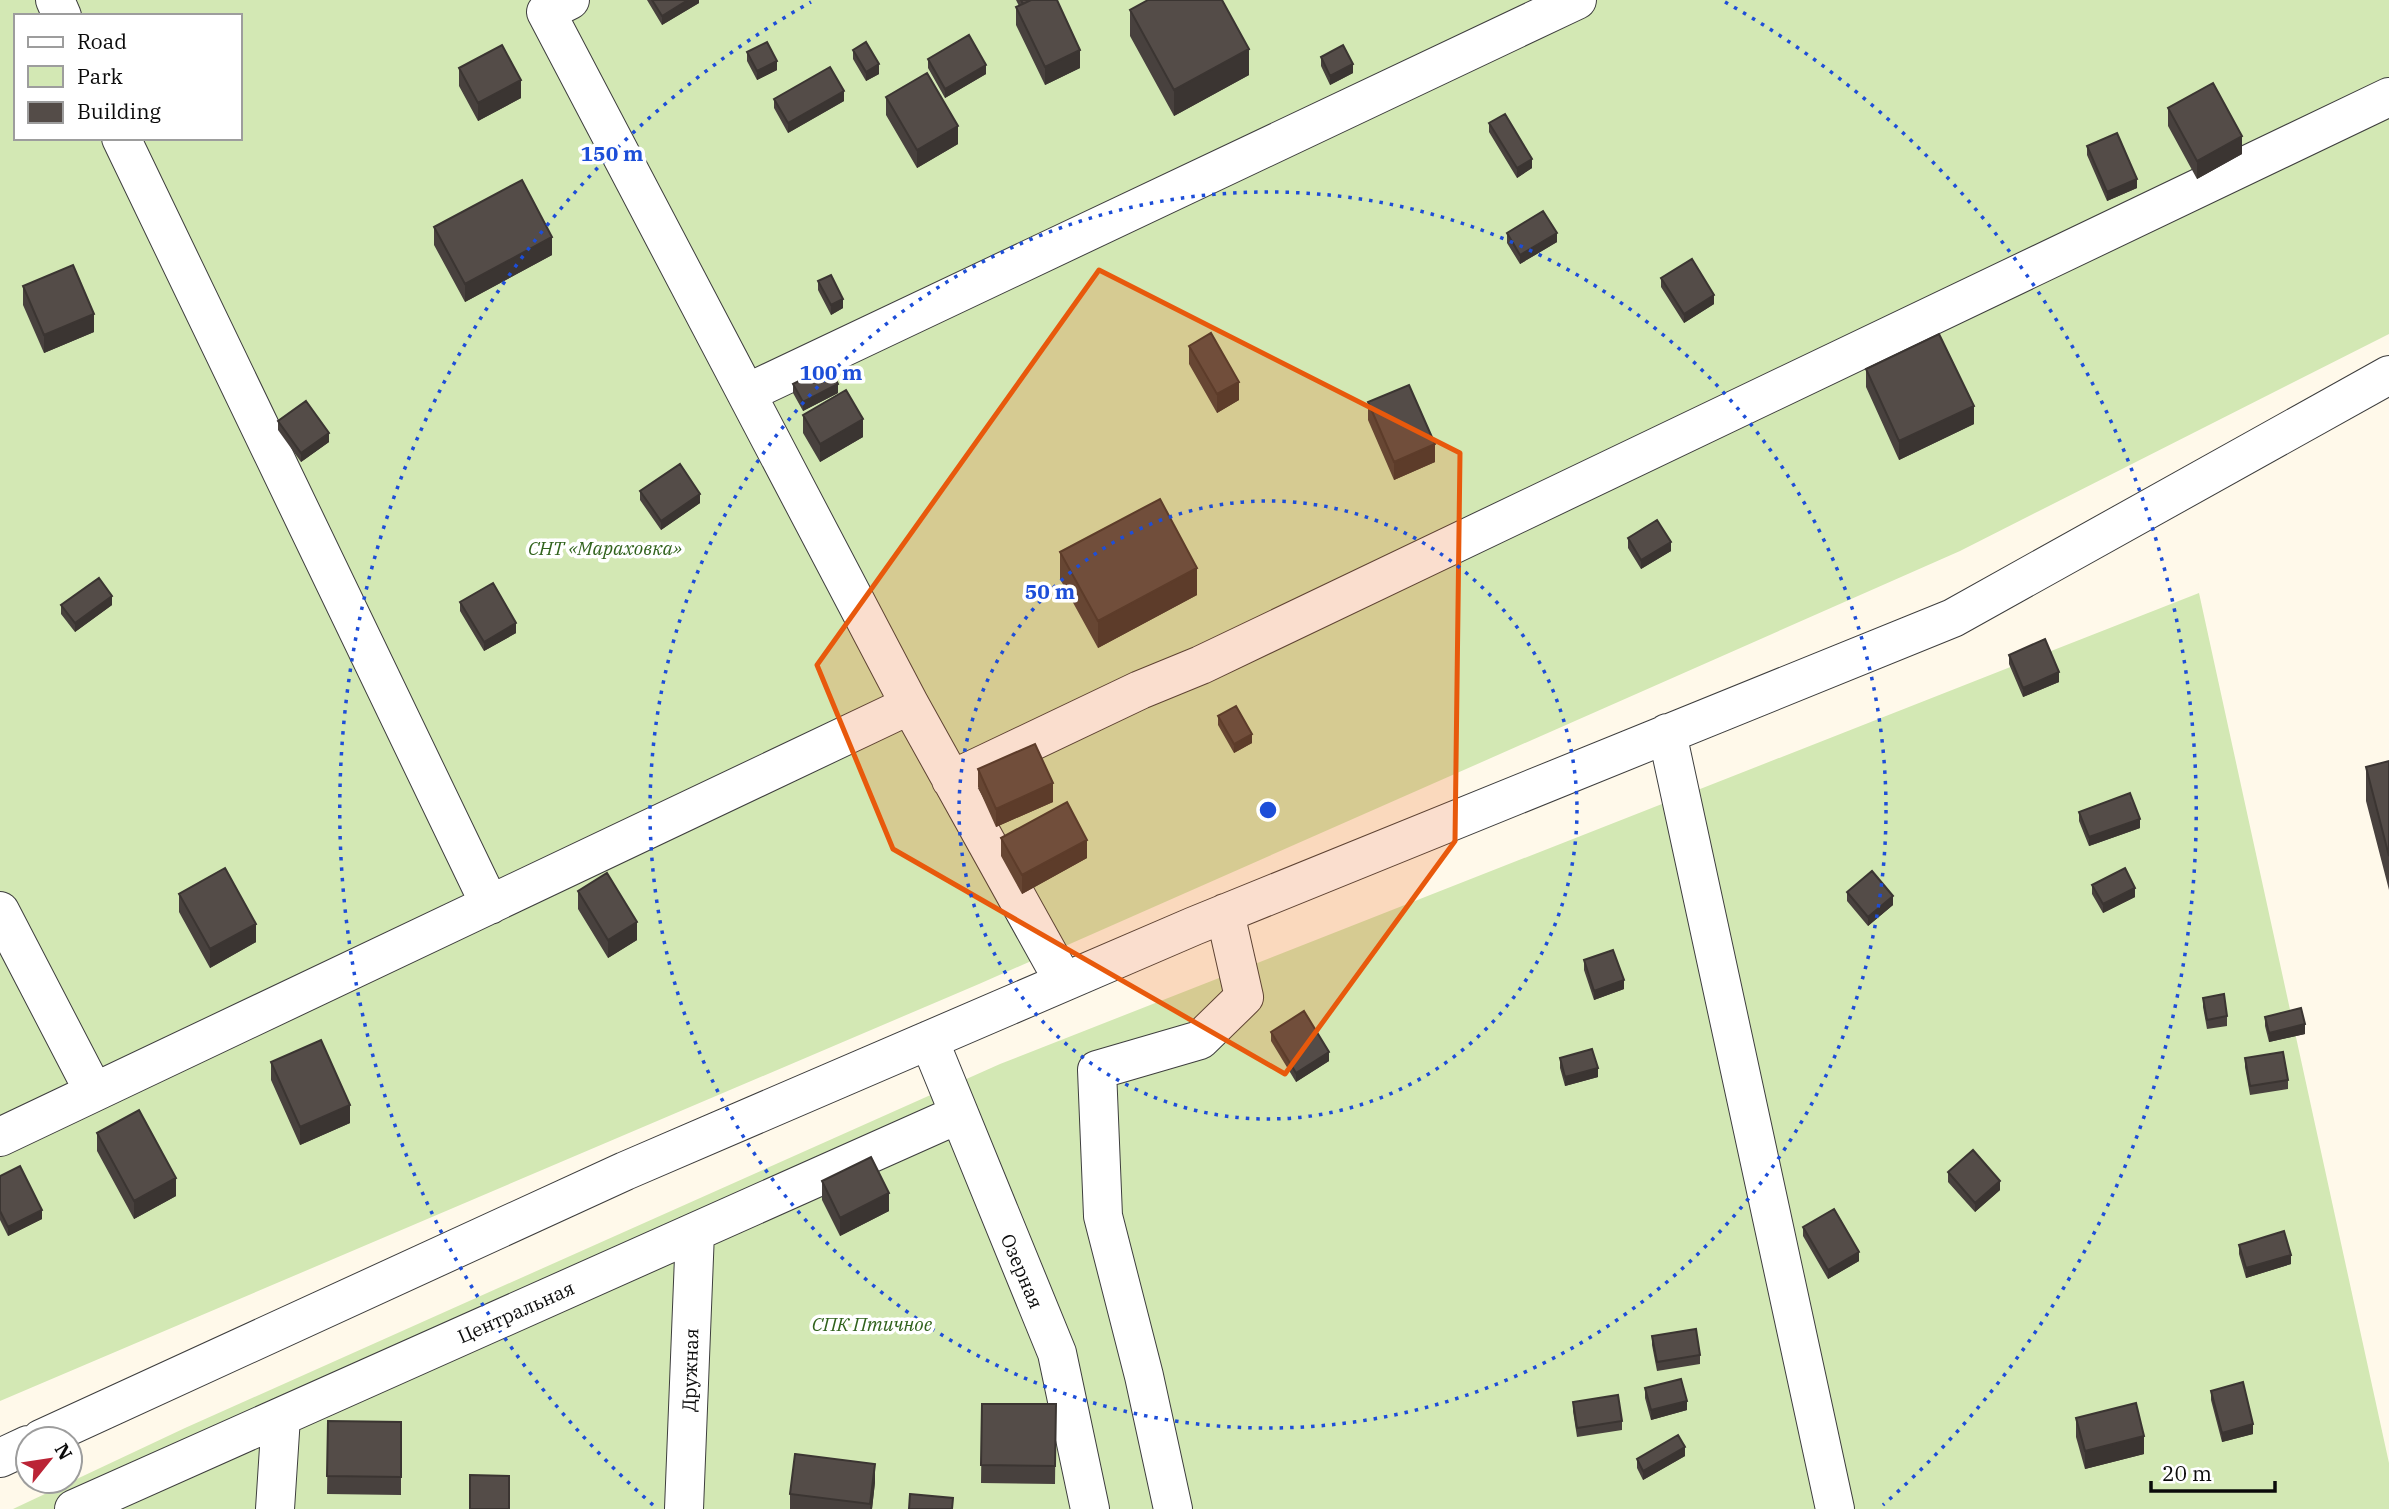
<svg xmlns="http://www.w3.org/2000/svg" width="2389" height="1509" font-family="'IBM Plex Serif',serif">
<rect width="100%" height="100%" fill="#fff9ea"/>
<path fill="#d3e8b4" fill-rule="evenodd" d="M0,0H2389V334L1960,551L979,984L0,1401ZM16,16H240V138H16Z
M2199,593L2389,1463V1509H13L185,1428L1000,1064Z"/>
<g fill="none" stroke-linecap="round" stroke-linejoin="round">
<g stroke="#3e3e3e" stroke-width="40">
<path id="minor" d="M55,0L62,16
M570,0L546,12L910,705L1064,982
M121,138L490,905
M747,393L1577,0
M1667,733L1835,1509
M951,780L1140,690L1201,665L2389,97
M0,911L94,1092
M929,1040L1057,1353L1090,1509
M0,1137L910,705
M41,1439L625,1171L1194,926L1953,618L2389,375
M0,1458L28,1445
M74,1509L957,1115
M275,1509L281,1417
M684,1509L695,1232
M1173,1509L1144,1376L1103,1216L1097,1070L1200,1040L1244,997L1225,913"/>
</g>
<use href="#minor" stroke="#fff" stroke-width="38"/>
</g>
<path fill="#48413e" d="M647,0H699V3L662,25Z
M1016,0H1057L1080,68L1045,85L1016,25V7L1019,6Z
M1130,10L1249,75L1174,116L1130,36Z
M853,50L879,74L866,81L853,59Z
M747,52L777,70L757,80L747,61Z
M1321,57L1353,73L1330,85L1321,66Z
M928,59L986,74L945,98L928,68Z
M459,68L521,98L478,121L459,86Z
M886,97L958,144L917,168L886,115Z
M774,99L844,101L788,133L774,108Z
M2168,108L2242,154L2197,179L2168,126Z
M1489,123L1532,168L1517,178L1489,132Z
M2087,146L2137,188L2107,201L2087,155Z
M434,227L552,255L465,302L434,245Z
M1507,233L1557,242L1520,264L1507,243Z
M1661,278L1714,304L1684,323L1661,287Z
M818,281L843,308L831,315L818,290Z
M23,286L94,332L44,353L23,305Z
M1189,346L1239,400L1217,413L1189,364Z
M1866,369L1974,424L1899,460L1866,387Z
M793,384L838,393L803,411L793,393Z
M1368,402L1435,462L1394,480L1368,420Z
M803,415L863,437L820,462L803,433Z
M278,421L329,442L301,462L278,430Z
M640,491L700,503L661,530L640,500Z
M1628,538L1671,551L1641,569L1628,548Z
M1060,552L1197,595L1098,648L1060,579Z
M460,602L516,633L484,651L460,611Z
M61,605H112L75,632L61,614Z
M2009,655L2059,682L2023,697L2009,664Z
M1218,716L1252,743L1234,753L1218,725Z
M2389,761V890L2366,801V767Z
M978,769L1053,802L996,827L978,787Z
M2079,812L2140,828L2089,846L2079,821Z
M1001,838L1087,858L1022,894L1001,856Z
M2092,885L2135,897L2103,913L2092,894Z
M578,891L637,940L608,958L578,909Z
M1847,892L1893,905L1868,926L1847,901Z
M179,894L256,942L210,968L179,912Z
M1584,960L1624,989L1594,1000L1584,970Z
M2203,998L2227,1016V1026L2207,1029L2203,1007Z
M2265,1017L2305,1034L2269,1042L2265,1026Z
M1271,1032L1329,1061L1296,1082L1271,1041Z
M1560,1058L1598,1077L1565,1086L1560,1068Z
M2245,1058L2288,1080V1089L2250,1095L2245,1067Z
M271,1062L350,1123L300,1145L271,1080Z
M97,1133L176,1196L134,1219L97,1151Z
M1948,1172L2000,1190L1975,1212L1948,1182Z
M0,1176L42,1219L8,1236L0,1220Z
M822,1181L889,1211L840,1236L822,1200Z
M1803,1227L1859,1261L1828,1279L1803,1236Z
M2239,1245L2291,1264L2246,1278L2239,1254Z
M1652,1336L1700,1355V1364L1657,1371L1652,1345Z
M1645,1388L1687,1410L1651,1420L1645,1398Z
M2211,1391L2253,1434L2222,1442L2211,1400Z
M1573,1402L1622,1421V1430L1577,1437L1573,1411Z
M982,1404H1056L1055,1484L981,1483Z
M2076,1418L2144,1454L2085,1469L2076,1437Z
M328,1421L401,1422V1495L327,1494Z
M1685,1456L1643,1480L1637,1468V1459Z
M875,1482L872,1509H790V1494Z"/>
<path fill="#3b3532" d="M688,0H699V3L662,25V16Z
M1249,49V75L1174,116V90Z
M1080,50V68L1045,85V67Z
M777,61V70L757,80V71Z
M879,64V74L866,81V72Z
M1353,64V73L1330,85V76Z
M986,65V74L945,98V89Z
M521,80V98L478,121V103Z
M844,91V101L788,133V123Z
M958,126V144L917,168V150Z
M2242,136V154L2197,179V161Z
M1532,159V168L1517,178V168Z
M2137,179V188L2107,201V192Z
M1557,233V242L1520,264V255Z
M552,237V255L465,302V284Z
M1714,295V304L1684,323V314Z
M843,299V308L831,315V305Z
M94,314V332L44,353V335Z
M1239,382V400L1217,413V394Z
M838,384V393L803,411V402Z
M1974,406V424L1899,460V441Z
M863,419V437L820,462V444Z
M329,433V442L301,462V453Z
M1435,444V462L1394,480V462Z
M700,494V503L661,530V521Z
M1671,542V551L1641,569V560Z
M1197,568V595L1098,648V621Z
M112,596V605L75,632V623Z
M516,623V633L484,651V642Z
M2059,672V682L2023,697V688Z
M1252,734V743L1234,753V744Z
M1053,783V802L996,827V809Z
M2140,819V828L2089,846V837Z
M1087,840V858L1022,894V875Z
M2135,888V897L2103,913V904Z
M1893,896V905L1868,926V917Z
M637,922V940L608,958V940Z
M256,924V942L210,968V949Z
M1624,980V989L1594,1000V991Z
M2305,1024V1034L2269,1042V1033Z
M1329,1052V1061L1296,1082V1073Z
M1598,1068V1077L1565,1086V1077Z
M350,1105V1123L300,1145V1127Z
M176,1178V1196L134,1219V1201Z
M2000,1181V1190L1975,1212V1203Z
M889,1193V1211L840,1236V1218Z
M42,1210V1219L8,1236V1227Z
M1859,1252V1261L1828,1279V1270Z
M2291,1255V1264L2246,1278V1268Z
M1687,1401V1410L1651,1420V1410Z
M2253,1424V1434L2222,1442V1433Z
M2144,1436V1454L2085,1469V1451Z
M1685,1447V1456L1643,1480V1471Z
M875,1464V1482L872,1509H870Z"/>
<path fill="#544c48" stroke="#3b3532" stroke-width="2" d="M652,0H688L662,16Z
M1021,0H1031L1023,4Z
M1031,0H1057L1080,50L1045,67L1016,7Z
M1148,0H1222L1249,49L1174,90L1130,10Z
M969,35L986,65L945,89L928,59Z
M767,42L777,61L757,71L747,52Z
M866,42L879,64L866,72L853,50Z
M502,45L521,80L478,103L459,68Z
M1343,45L1353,64L1330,76L1321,57Z
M830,67L844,91L788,123L774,99Z
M927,73L958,126L917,150L886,97Z
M2213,83L2242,136L2197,161L2168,108Z
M1505,114L1532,159L1517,168L1489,123Z
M2117,133L2137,179L2107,192L2087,146Z
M522,180L552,237L465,284L434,227Z
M1543,211L1557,233L1520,255L1507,233Z
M1692,259L1714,295L1684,314L1661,278Z
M73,265L94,314L44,335L23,286Z
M831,275L843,299L831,305L818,281Z
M1211,333L1239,382L1217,394L1189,346Z
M1939,334L1974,406L1899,441L1866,369Z
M829,366L838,384L803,402L793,384Z
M1409,385L1435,444L1394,462L1368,402Z
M846,390L863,419L820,444L803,415Z
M306,401L329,433L301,453L278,421Z
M680,464L700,494L661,521L640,491Z
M1160,499L1197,568L1098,621L1060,552Z
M1657,520L1671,542L1641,560L1628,538Z
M99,578L112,596L75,623L61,605Z
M493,583L516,623L484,642L460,602Z
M2045,639L2059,672L2023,688L2009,655Z
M1236,706L1252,734L1234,744L1218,716Z
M1035,744L1053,783L996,809L978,769Z
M2389,761V856L2366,767Z
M2130,793L2140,819L2089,837L2079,812Z
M1067,802L1087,840L1022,875L1001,838Z
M225,868L256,924L210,949L179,894Z
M2125,868L2135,888L2103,904L2092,885Z
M1872,871L1893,896L1868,917L1847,892Z
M607,873L637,922L608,940L578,891Z
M1613,950L1624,980L1594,991L1584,960Z
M2224,994L2227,1016L2207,1020L2203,998Z
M2301,1008L2305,1024L2269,1033L2265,1017Z
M1304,1011L1329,1052L1296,1073L1271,1032Z
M321,1040L350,1105L300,1127L271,1062Z
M1592,1049L1598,1068L1565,1077L1560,1058Z
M2283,1052L2288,1080L2250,1086L2245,1058Z
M139,1110L176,1178L134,1201L97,1133Z
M1973,1150L2000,1181L1975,1203L1948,1172Z
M871,1157L889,1193L840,1218L822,1181Z
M20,1166L42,1210L8,1227L0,1211V1176Z
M1834,1209L1859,1252L1828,1270L1803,1227Z
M2284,1231L2291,1255L2246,1268L2239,1245Z
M1696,1329L1700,1355L1657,1362L1652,1336Z
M1681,1379L1687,1401L1651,1410L1645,1388Z
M2243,1382L2253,1424L2222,1433L2211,1391Z
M1618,1395L1622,1421L1577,1428L1573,1402Z
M2136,1403L2144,1436L2085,1451L2076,1418Z
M982,1404H1056L1055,1466L981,1465Z
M328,1421L401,1422V1477L327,1476Z
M1678,1435L1685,1447L1643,1471L1637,1459Z
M795,1454L875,1464L870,1504L790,1494Z
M470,1475L509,1476V1509H470Z
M910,1494L953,1498L952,1509H909Z"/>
<path fill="#e8590c" fill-opacity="0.2" stroke="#e8590c" stroke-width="5" stroke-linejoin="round" d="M1099,270L1460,453L1455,841L1285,1074L893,849L817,665Z"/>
<g fill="none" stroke="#1d4ed8" stroke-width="3.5" stroke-dasharray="3.5 7">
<circle cx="1268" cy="810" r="309"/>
<circle cx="1268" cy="810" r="618"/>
<path d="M653 1505A928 928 0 0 1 811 2M1725 2A928 928 0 0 1 1883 1505"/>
</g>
<g text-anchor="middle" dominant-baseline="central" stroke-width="7" stroke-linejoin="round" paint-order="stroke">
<g font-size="19" font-style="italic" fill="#30621c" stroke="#fff">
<text x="605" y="548">СНТ «Мараховка»</text>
<text x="872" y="1324">СПК Птичное</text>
</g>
<g font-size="19" fill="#0b0b0b" stroke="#fff">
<text transform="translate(1022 1271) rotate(67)">Озерная</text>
<text transform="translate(516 1312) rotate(-24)">Центральная</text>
<text transform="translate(690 1370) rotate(-88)">Дружная</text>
</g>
</g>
<circle cx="1268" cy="810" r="10" fill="#1d4ed8" stroke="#fff" stroke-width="3.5"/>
<g font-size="21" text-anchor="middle" font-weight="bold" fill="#1d4ed8" stroke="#fff" stroke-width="7" stroke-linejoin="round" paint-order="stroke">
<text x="612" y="161">150 m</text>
<text x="831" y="380">100 m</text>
<text x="1050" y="599">50 m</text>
</g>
<rect x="14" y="14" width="228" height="126" fill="#ffffff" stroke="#9d9d9d" stroke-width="2"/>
<rect x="28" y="37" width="35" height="10" fill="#ffffff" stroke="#9d9d9d" stroke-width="2"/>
<text x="77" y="49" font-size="21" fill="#0b0b0b">Road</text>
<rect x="28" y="66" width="35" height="21" fill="#d3e8b4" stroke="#9d9d9d" stroke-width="2"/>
<text x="77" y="84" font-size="21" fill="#0b0b0b">Park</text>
<rect x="28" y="102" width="35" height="21" fill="#544c48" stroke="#9d9d9d" stroke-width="2"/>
<text x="77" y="119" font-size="21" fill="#0b0b0b">Building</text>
<g transform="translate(49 1460) rotate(60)"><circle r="33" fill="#ffffff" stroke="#9d9d9d" stroke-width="2"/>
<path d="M0-5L12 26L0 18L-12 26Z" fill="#bb2436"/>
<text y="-10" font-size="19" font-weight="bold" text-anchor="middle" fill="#0b0b0b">N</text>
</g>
<path d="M2151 1481v10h124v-10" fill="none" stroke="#0b0b0b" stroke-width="3.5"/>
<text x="2162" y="1481" font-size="21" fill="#0b0b0b" stroke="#ffffff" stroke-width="5" paint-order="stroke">20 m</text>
</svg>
